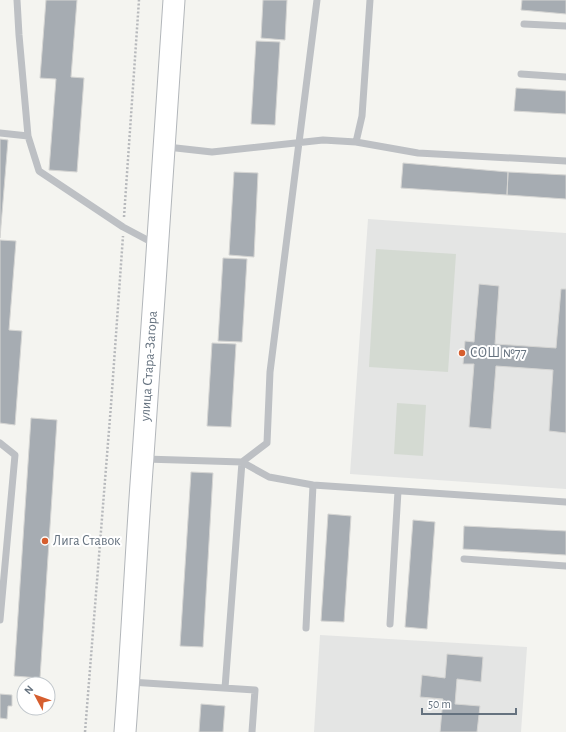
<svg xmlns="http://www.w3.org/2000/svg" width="566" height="732" font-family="'Alegreya Sans',sans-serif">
<rect width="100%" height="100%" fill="#f4f4f0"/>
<path fill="#e4e5e4" d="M368,219L566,233V489L350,474Z
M320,635L527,647L521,732H314Z"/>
<path fill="#d4dad2" d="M376,249L456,254L448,372L369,367Z
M397,403L426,405L423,456L394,454Z"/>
<path fill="#a6acb2" stroke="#d5d5d3" d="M46,0H77L71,77L84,78L77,172L49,170L56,79L40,78Z
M263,0H287L285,40L261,38Z
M522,0H566V14L521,10Z
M256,41L280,42L275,125L251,124Z
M516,88L566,91V114L514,111Z
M0,139L8,140L0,238Z
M403,163L508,172L507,195L401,188Z
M234,172L258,173L254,257L229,255Z
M508,172L566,175V199L507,195Z
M0,240L16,241L9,330L22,331L15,425L0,423Z
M223,258L247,259L242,342L218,341Z
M479,284L499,286L495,344L556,348L561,289H566V433L549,431L553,370L496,366L491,429L469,427L474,364H463L465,341L474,342Z
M212,343L236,344L231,427L207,426Z
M31,418L57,420L40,678L14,676Z
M191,472L213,473L203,647L180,646Z
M328,514L351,516L344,622L321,621Z
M413,520L435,522L427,629L405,627Z
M464,526L566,531V555L463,549Z
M447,654L483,657L481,682L457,679L455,704L480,706L477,732H440L443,699L420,697L422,675L445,678Z
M0,694L12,695V706H8L7,719L0,718Z
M201,704L225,706L223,732H199Z"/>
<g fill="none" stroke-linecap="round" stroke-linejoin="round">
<g stroke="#b2b6ba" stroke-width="23">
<path id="secondary" d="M125,732C132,640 136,548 143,456C153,304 165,152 174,0"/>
</g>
<path stroke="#b7b9bc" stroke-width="2.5" stroke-dasharray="2 2" stroke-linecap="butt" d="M124,217L139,0
M85,732L111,405L123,236"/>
<path stroke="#bdc0c4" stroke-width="7" d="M17,0L19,35L28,136L39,171L123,227L155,244
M524,24L566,26
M521,74L566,77
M0,133L28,136
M356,142L362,116L370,0
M167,147L212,152L323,140L356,142L418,153L566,161
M0,443L15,455L0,620
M145,459L242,462L269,477L313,485L566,502
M464,559L566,566
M390,624L398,491
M306,628L313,485
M130,682L255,690L252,732
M225,688L242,462L267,443L270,372L317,0"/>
<use href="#secondary" stroke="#fff" stroke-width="21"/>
</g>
<g fill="#d65e2e" stroke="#fff" stroke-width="1.5">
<circle cx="462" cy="353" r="4"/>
<circle cx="45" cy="541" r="4"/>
</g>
<g text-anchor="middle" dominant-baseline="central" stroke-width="4" stroke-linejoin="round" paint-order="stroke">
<g font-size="14" fill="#65727f" stroke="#fff" text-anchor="start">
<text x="470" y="353">СОШ №77</text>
<text x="53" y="541">Лига Ставок</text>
</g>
<g font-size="14" fill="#65727f" stroke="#fff">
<text transform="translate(149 366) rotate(-86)">улица Стара-Загора</text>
</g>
</g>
<g transform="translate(36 696) rotate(311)"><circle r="19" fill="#ffffff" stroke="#c1c7cc"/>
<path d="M0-3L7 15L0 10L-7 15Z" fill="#d65e2e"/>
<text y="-6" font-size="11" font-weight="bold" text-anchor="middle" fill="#65727f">N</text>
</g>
<path d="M422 708v6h94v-6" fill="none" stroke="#65727f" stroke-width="2"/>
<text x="428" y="708" font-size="12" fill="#65727f" stroke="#ffffff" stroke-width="3" paint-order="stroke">50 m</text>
</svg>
